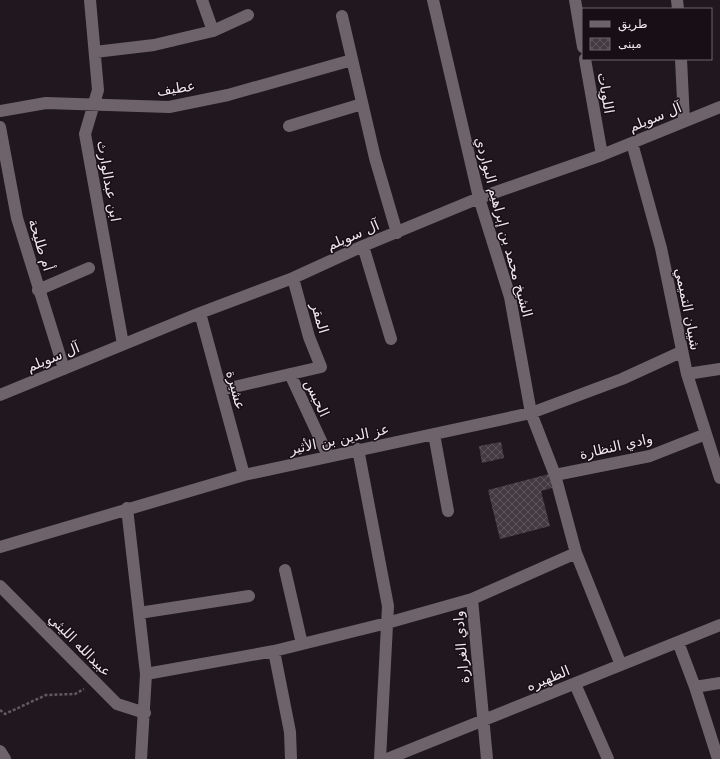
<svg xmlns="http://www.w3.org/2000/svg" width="720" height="759" font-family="'DejaVu Sans','Noto Naskh Arabic',sans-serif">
<defs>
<pattern id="building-cross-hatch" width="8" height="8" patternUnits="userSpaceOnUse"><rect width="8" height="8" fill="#443a42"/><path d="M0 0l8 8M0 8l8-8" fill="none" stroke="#5f565d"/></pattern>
</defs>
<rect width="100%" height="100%" fill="#21181f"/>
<path fill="url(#building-cross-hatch)" d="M501,442L504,458L482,463L479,446Z
M549,474L552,488L541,491L550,526L500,539L488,490Z"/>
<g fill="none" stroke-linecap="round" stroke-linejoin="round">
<path stroke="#625a60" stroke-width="2.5" stroke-dasharray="3 2" stroke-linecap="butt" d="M0,710L5,714L46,695L75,694L84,689"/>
<path stroke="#6e636b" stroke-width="12" d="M90,0L98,90L85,134L123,344
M202,0L213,31
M433,0L479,198L510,297L531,413L555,475L576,553L621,665
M575,0L583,47
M677,0L678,9
M342,16L375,158L397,233
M95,52L154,45L213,31L248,15
M585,59L602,155
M681,59L684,121
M0,111L46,103L169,107L228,95L352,60
M289,126L362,104
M0,127L17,218L64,369
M632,143L661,248L687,374L720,478
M363,246L391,339
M38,290L89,268
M200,313L244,475
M290,374L328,456
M687,374L720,369
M221,390L321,367L309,337L293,278
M0,395L200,313L293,278L363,246L479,198L602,155L720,107
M434,434L448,511
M358,449L388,606L380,759
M555,475L650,456L706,434
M127,508L146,674L141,759
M0,547L244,475L531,413L622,379L681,352
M285,570L302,644
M0,586L117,704L145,713
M139,613L249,596
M678,642L695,687L718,759
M274,651L290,732L291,759
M146,674L274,651L387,623L472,599
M575,684L608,759
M695,687L720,683
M0,751L5,759
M387,759L720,625
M487,759L472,599L576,553"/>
</g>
<g text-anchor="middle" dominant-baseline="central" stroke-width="3" stroke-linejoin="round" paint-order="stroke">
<g font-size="14" fill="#eee7ec" stroke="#180f16">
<text transform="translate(176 88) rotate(-8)">عطيف</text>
<text transform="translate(606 93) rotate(80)">اللويات</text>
<text transform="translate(655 117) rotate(-22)">آل سويلم</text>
<text transform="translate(109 181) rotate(80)">ابن عبدالوارث</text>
<text transform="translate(504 227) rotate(75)">الشيخ محمد بن إبراهيم البواردي</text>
<text transform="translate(353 235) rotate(-23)">آل سويلم</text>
<text transform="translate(41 245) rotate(73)">أم طليحة</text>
<text transform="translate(688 309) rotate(79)">شيبان التميمي</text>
<text transform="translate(320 318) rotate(74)">المقر</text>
<text transform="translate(53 357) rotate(-22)">آل سويلم</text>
<text transform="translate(236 390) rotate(75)">عشيرة</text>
<text transform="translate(317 398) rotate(65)">الحبس</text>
<text transform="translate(339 439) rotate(-12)">عز الدين بن الأثير</text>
<text transform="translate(616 446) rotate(-13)">وادي النظارة</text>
<text transform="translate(80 645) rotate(45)">عبيدالله الليثي</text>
<text transform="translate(461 647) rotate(-95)">وادي الغرارة</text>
<text transform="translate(548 678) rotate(-22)">الظهيره</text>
</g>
</g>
<rect x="582" y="8" width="130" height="52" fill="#180f16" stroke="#6e656c"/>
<rect x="590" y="21" width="20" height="6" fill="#6e636b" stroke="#6e656c"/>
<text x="618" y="28" font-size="12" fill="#eee7ec">طريق</text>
<rect x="590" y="38" width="20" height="12" fill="url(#building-cross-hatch)" stroke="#6e656c"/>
<text x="618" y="48" font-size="12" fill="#eee7ec">مبنى</text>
</svg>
